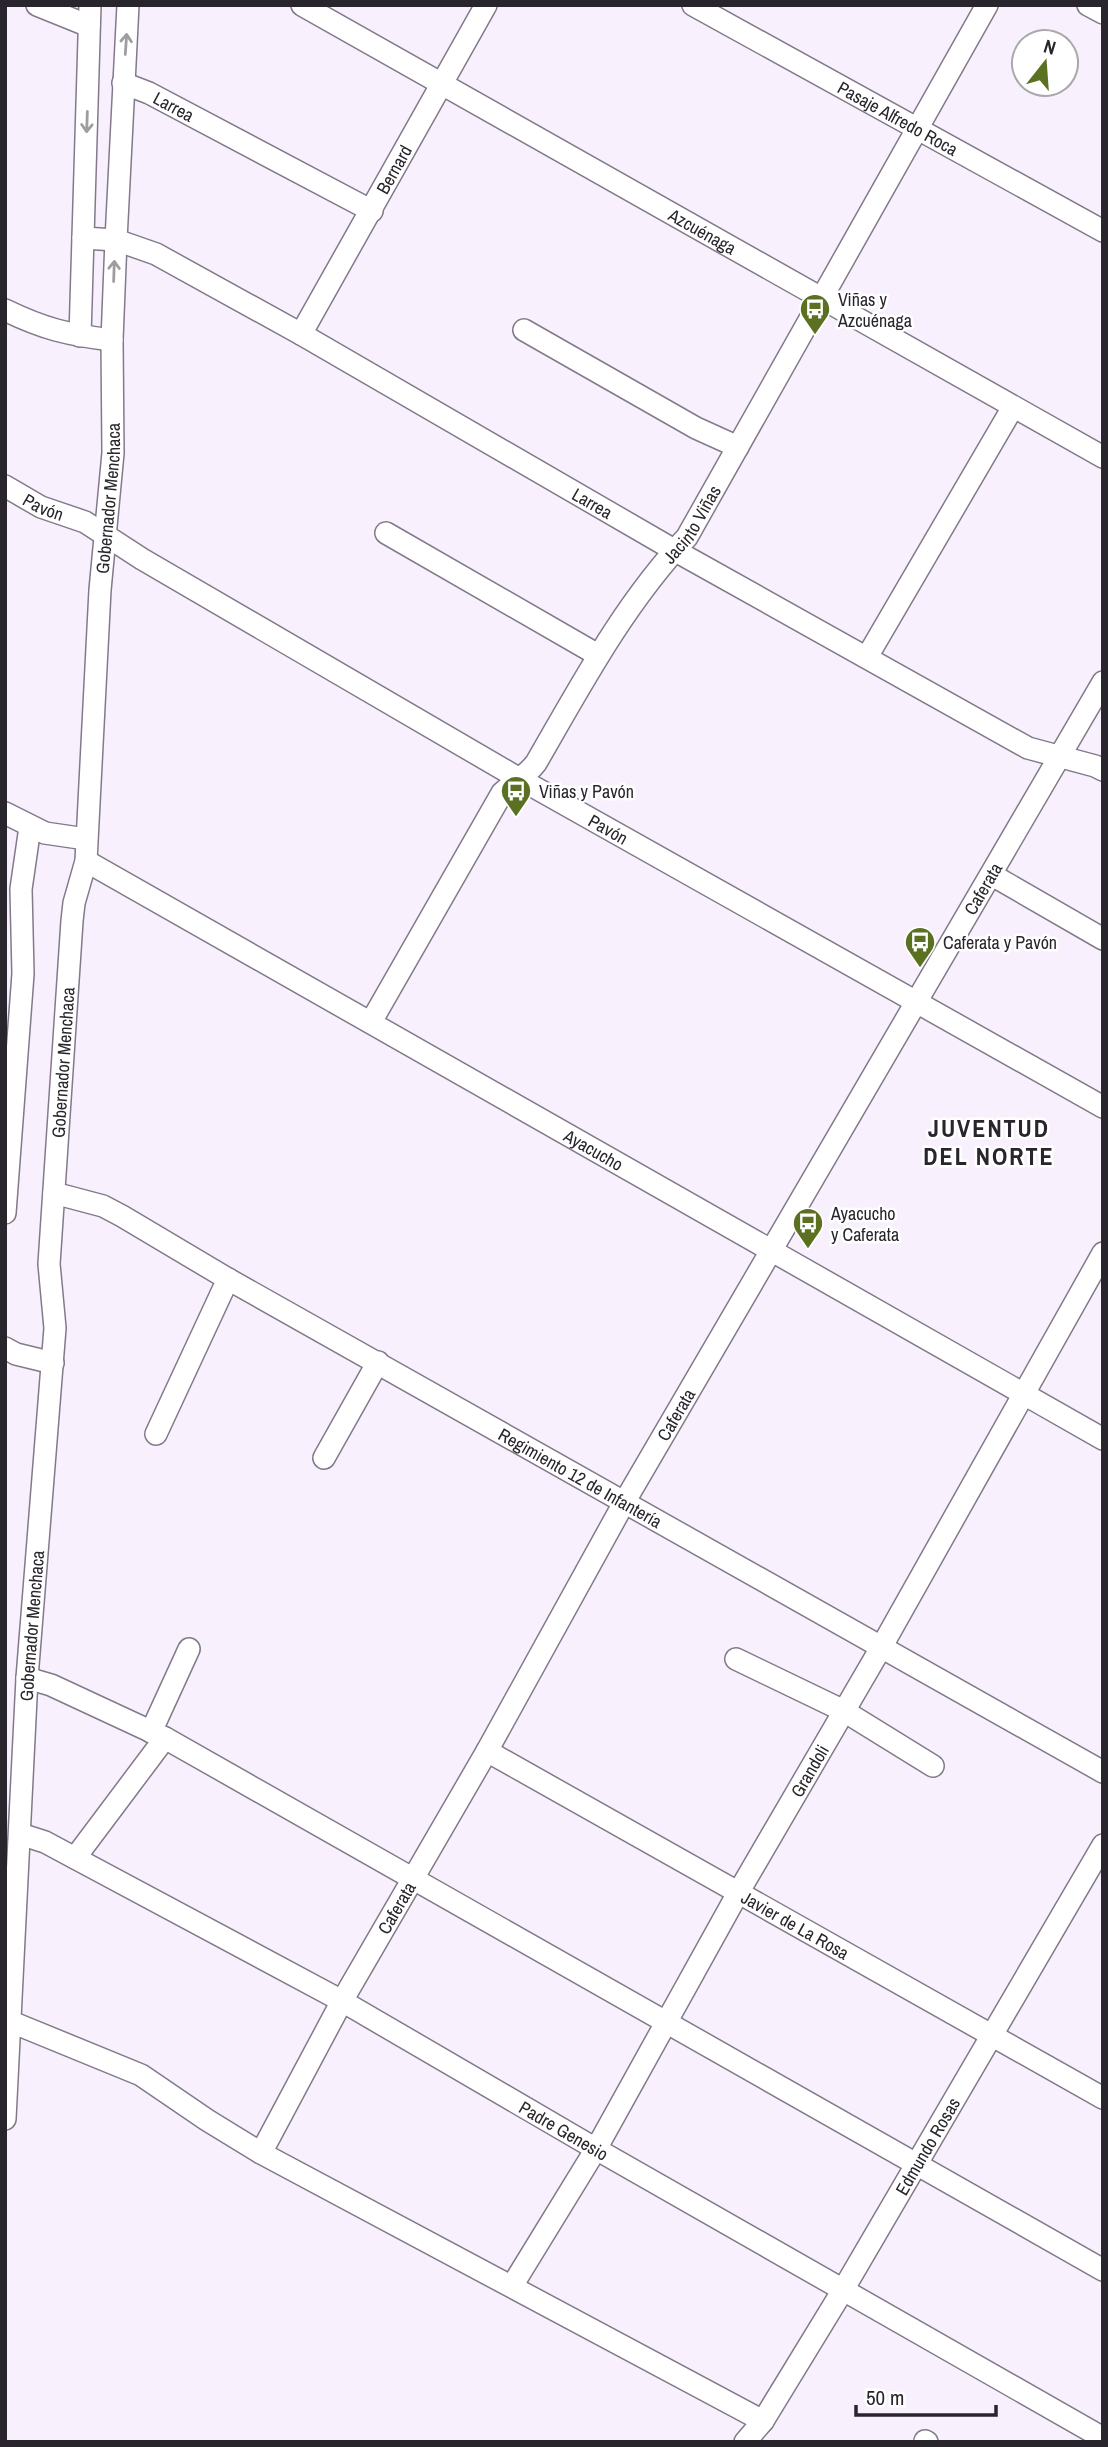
<svg xmlns="http://www.w3.org/2000/svg" width="1108" height="2447" font-family="'Archivo Narrow',sans-serif">
<rect width="100%" height="100%" fill="#f8f1fd"/>
<g fill="none" stroke-linecap="round" stroke-linejoin="round">
<g stroke="#83798a" stroke-width="24">
<g id="minor">
<path d="M37,5L89,26"/>
<path id="s1" d="M302,5L1103,457"/>
<path id="s2" d="M693,5L1103,231"/>
<path d="M1088,5L1103,13"/>
<path id="s3" d="M123,83L149,93L372,211"/>
<path id="s4" d="M83,238L116,240L156,254L301,334L674,550L1028,748L1095,766L1103,770"/>
<path d="M5,310C44,329 69,335 112,340"/>
<path d="M524,330L696,428L738,447"/>
<path id="s5" d="M301,334L486,5"/>
<path d="M80,336L90,5"/>
<path id="s6" d="M5,486L41,507L85,522L142,559L518,778L1103,1107"/>
<path d="M386,533L598,655"/>
<path d="M867,657L1013,407"/>
<path d="M5,813L45,833L86,839"/>
<path id="s7" d="M86,861L1103,1439"/>
<path d="M992,875L1103,939"/>
<path id="s8" d="M371,1022L502,793C513,783 527,775 536,763C581,685 624,604 687,537L987,5"/>
<path id="s9" d="M54,1193L103,1206L122,1216L228,1279L1103,1772"/>
<path d="M5,1213L23,974L21,889L30,827"/>
<path d="M5,1348L16,1354L53,1363"/>
<path d="M156,1434L228,1279"/>
<path d="M324,1458L378,1362"/>
<path d="M736,1659L844,1711L933,1766"/>
<path d="M27,1678L51,1685L165,1738L1103,2270"/>
<path d="M151,1732L189,1649"/>
<path id="s10" d="M487,1751L1103,2098"/>
<path id="s11" d="M20,1834L45,1842L342,2001L596,2149L1103,2438"/>
<path d="M75,1858L165,1738"/>
<path d="M9,2021L141,2075L207,2120L261,2153L763,2421"/>
<path id="s12" d="M5,2119L27,1678L55,1328L49,1264L72,921L74,903L86,861L100,590L113,453L112,340L116,240L128,5"/>
<path id="s13" d="M261,2153L342,2001L487,1751L625,1501L1103,682"/>
<path id="s14" d="M512,2286L596,2149L738,1893L882,1646L1103,1253"/>
<path d="M925,2441L927,2442"/>
<path id="s15" d="M745,2442L763,2421L843,2290L1103,1845"/>
</g>
</g>
<use href="#minor" stroke="#fff" stroke-width="21"/>
</g>
<defs><path id="oneway-shaft" d="M-6 0H5M1.5-3L5.5 0L1.5 3" fill="none" stroke-width="1.6" stroke-linecap="round" stroke-linejoin="round" transform="scale(1.75)"/></defs>
<g stroke="#9f9da0">
<use href="#oneway-shaft" transform="translate(126 44) rotate(-86)"/>
<use href="#oneway-shaft" transform="translate(87 122) rotate(92)"/>
<use href="#oneway-shaft" transform="translate(114 271) rotate(-88)"/>
</g>
<defs>
<g id="bus-pin" transform="scale(1.575)"><path d="M0 17L-7.5 6A9.5 9.5 0 1 1 7.5 6Z" fill="#5b7121" stroke="#fff"/><path d="M-5-6H5V4H4V6H2V4H-2V6H-4V4H-5ZM-3.5-4V0h7V-4ZM-3.5 1.2v1.5H-2V1.2ZM2 1.2v1.5H3.5V1.2Z" fill="#fff"/></g>
</defs>
<g fill-rule="evenodd">
<use href="#bus-pin" x="815" y="309"/>
<use href="#bus-pin" x="516" y="791"/>
<use href="#bus-pin" x="920" y="942"/>
<use href="#bus-pin" x="808" y="1223"/>
</g>
<g text-anchor="middle" dominant-baseline="central" stroke-width="5" stroke-linejoin="round" paint-order="stroke">
<g font-size="18" fill="#29252c" stroke="#fff">
<text stroke="none"><textPath href="#s3" startOffset="56">Larrea</textPath></text>
<text stroke="none"><textPath href="#s2" startOffset="234">Pasaje Alfredo Roca</textPath></text>
<text stroke="none"><textPath href="#s5" startOffset="189">Bernard</textPath></text>
<text stroke="none"><textPath href="#s1" startOffset="460">Azcuénaga</textPath></text>
<text stroke="none"><textPath href="#s12" startOffset="1626">Gobernador Menchaca</textPath></text>
<text stroke="none"><textPath href="#s4" startOffset="578">Larrea</textPath></text>
<text stroke="none"><textPath href="#s6" startOffset="44">Pavón</textPath></text>
<text stroke="none"><textPath href="#s8" startOffset="595">Jacinto Viñas</textPath></text>
<text stroke="none"><textPath href="#s6" startOffset="695">Pavón</textPath></text>
<text stroke="none"><textPath href="#s13" startOffset="1456">Caferata</textPath></text>
<text stroke="none"><textPath href="#s12" startOffset="1059">Gobernador Menchaca</textPath></text>
<text stroke="none"><textPath href="#s7" startOffset="584">Ayacucho</textPath></text>
<text stroke="none"><textPath href="#s13" startOffset="847">Caferata</textPath></text>
<text stroke="none"><textPath href="#s9" startOffset="600">Regimiento 12 de Infantería</textPath></text>
<text stroke="none"><textPath href="#s12" startOffset="494">Gobernador Menchaca</textPath></text>
<text stroke="none"><textPath href="#s14" startOffset="595">Grandoli</textPath></text>
<text stroke="none"><textPath href="#s13" startOffset="280">Caferata</textPath></text>
<text stroke="none"><textPath href="#s10" startOffset="354">Javier de La Rosa</textPath></text>
<text stroke="none"><textPath href="#s11" startOffset="620">Padre Genesio</textPath></text>
<text stroke="none"><textPath href="#s15" startOffset="348">Edmundo Rosas</textPath></text>
</g>
<g font-size="18" fill="#29252c" stroke="#fff" text-anchor="start">
<text x="838" y="299">Viñas y<tspan x="838" dy="21">Azcuénaga</tspan></text>
<text x="539" y="791">Viñas y Pavón</text>
<text x="943" y="942">Caferata y Pavón</text>
<text x="831" y="1213">Ayacucho<tspan x="831" dy="21">y Caferata</tspan></text>
</g>
<g font-size="24" font-weight="bold" letter-spacing="2" fill="#29252c" stroke="#fff">
<text x="989" y="1128">JUVENTUD<tspan x="989" dy="28">DEL NORTE</tspan></text>
</g>
</g>
<rect width="1108" height="2447" fill="none" stroke="#29252c" stroke-width="14"/>
<g transform="translate(1045 63) rotate(17)"><circle r="33" fill="#ffffff" stroke="#a9a8ab" stroke-width="2"/>
<path d="M0-5L12 26L0 18L-12 26Z" fill="#5b7121"/>
<text y="-10" font-size="19" font-weight="bold" text-anchor="middle" fill="#29252c">N</text>
</g>
<path d="M856 2405v10h140v-10" fill="none" stroke="#29252c" stroke-width="3.5"/>
<text x="866" y="2405" font-size="21" fill="#29252c" stroke="#ffffff" stroke-width="5" paint-order="stroke">50 m</text>
</svg>
